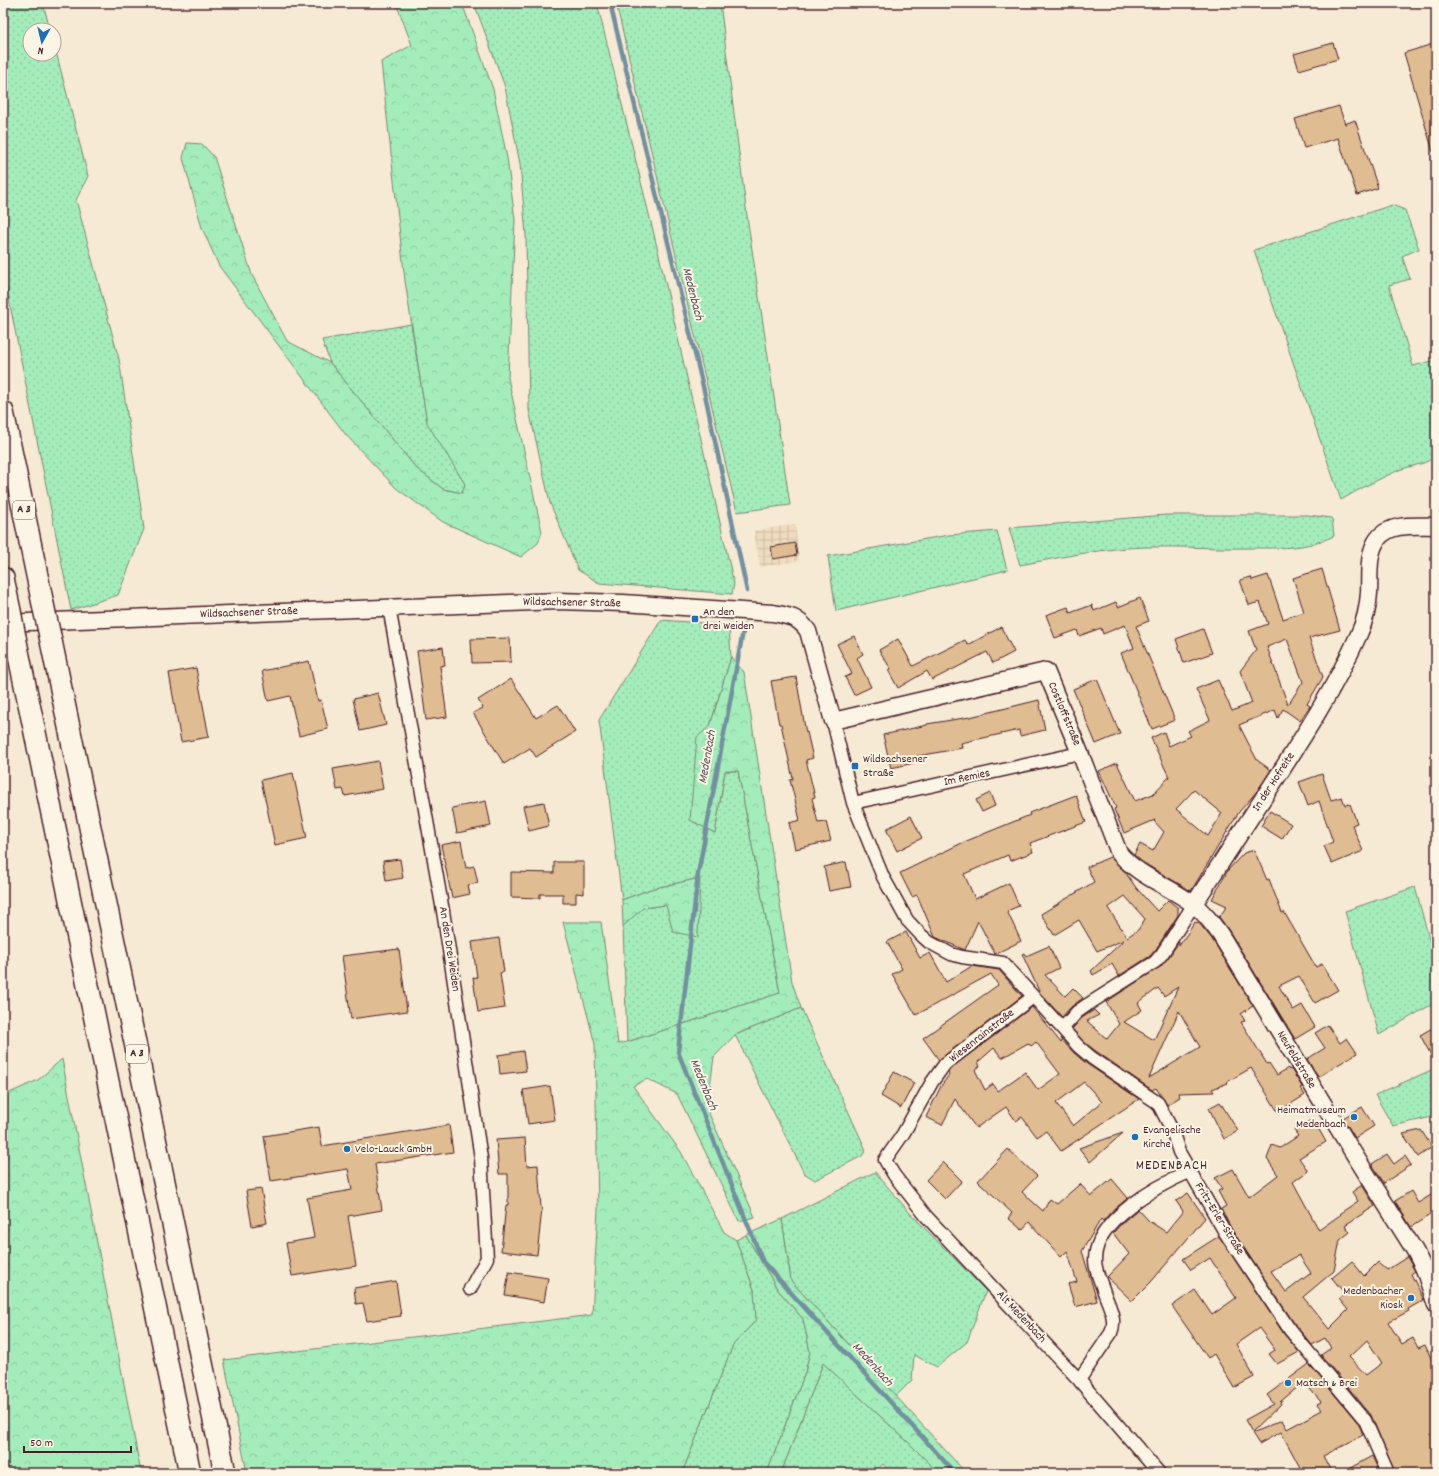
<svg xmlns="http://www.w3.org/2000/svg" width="1439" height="1476" font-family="Dekko,sans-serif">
<defs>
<pattern id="industrial-grid" width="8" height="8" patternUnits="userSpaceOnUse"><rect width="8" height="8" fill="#efdcc0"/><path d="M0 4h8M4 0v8" fill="none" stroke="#cebca5"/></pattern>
<pattern id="green-dots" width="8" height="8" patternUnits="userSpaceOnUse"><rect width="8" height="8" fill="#a4edbb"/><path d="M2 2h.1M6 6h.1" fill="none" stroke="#8fcba1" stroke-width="1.8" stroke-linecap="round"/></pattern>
<pattern id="forest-crowns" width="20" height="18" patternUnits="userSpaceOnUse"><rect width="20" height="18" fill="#a4edbb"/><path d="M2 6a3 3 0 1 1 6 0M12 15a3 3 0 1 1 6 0" fill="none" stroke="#8fcba1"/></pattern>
</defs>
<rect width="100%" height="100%" fill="#f6ead4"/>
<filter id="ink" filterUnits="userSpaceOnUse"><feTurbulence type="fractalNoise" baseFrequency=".025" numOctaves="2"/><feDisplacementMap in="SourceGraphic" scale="8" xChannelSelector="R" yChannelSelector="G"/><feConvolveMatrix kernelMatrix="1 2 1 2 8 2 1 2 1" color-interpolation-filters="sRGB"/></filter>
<g filter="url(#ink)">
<path fill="url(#industrial-grid)" d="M795,524L799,561L760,567L754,531Z"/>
<path fill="url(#green-dots)" stroke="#778673" d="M3,3H43L50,30H30V54H54V44L88,176L76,200L119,359L144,529L118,595L71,610L3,270Z
M474,3H597L659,255L734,584L732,594L599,583L578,570L550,503L529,410L526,235L520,164L505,87Z
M616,3H720L747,216L790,505L737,512Z
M1392,205L1405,210L1419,249L1402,256L1410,279L1389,285L1413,366L1436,360V455C1427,465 1412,465 1399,470C1379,479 1359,489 1341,500L1254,250Z
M411,324L427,422L465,484L462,493L443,489L416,468L330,363L322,340Z
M1166,515H1308L1332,518L1334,536C1305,549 1284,548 1253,548C1218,549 1182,546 1147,547C1103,548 1063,557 1020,565L1009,528Z
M997,531L1007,570L836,611L828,556L949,535Z
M661,620L729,625L731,657L710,726L690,820L715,833L725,771H738L780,993L627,1042L623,926L643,908L666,905L700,878L651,889L622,900L599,720Z
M1415,887L1436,965V1002L1379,1035L1345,911Z
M801,1008L866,1150L862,1156L815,1180L804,1173L735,1035Z
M1436,1068V1116L1393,1126L1375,1095Z
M875,1172L910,1213L986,1291L967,1342L937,1367L914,1355L912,1380L896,1396L791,1281L782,1219Z
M746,1235L778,1290L803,1319L810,1352L805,1373L767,1473H682L733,1345L756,1320L754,1290L736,1240Z
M823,1363L907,1441L939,1473H891L883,1464L873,1473H781Z"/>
<path fill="url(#forest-crowns)" stroke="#778673" d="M396,3H462L493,89L507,158L515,220L508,378L542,532L538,543L521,557L443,522L396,488L346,435L219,266L202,228L183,158L187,143L202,144L214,157L252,275L287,341L330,363L416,468L443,489L462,493L465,484L427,423L405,281L381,62L412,45Z
M731,657L744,672L792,982L801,1008L735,1035L714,1057L707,1109L755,1217L739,1221L677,1094L647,1079L633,1086L681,1152L724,1232L736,1240L754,1290L756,1320L733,1345L682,1473H247L224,1360L592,1315L598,1210L595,1044L563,922H601L618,1044L627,1042L780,993L738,771H725L715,833L690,820L697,737L710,726Z
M700,878L698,937L673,932L666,905L643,908L623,926L622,900L651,889Z
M62,1059L141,1473H3V1096L38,1080Z
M782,1219L791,1281L966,1473H939L907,1441L823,1363L781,1473H767L805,1373L810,1352L803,1319L778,1290L746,1235Z"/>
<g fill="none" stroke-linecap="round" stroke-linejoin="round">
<path stroke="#72909e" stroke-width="4.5" d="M610,3L706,399L747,591
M744,626L698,874L678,1052L763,1262L955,1473"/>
</g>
<path fill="#dfbc91" stroke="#4a1f2b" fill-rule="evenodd" d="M1333,43L1338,59L1299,70L1294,54Z
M1436,43V151L1433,152L1404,53Z
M1339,106L1345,124L1355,120L1378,188L1357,195L1338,138L1304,148L1295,119Z
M795,543L797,555L773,559L771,547Z
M1322,569L1340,630L1309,638L1323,677L1307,704L1310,706L1300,721L1283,709L1278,718L1275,710L1239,725L1257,760L1271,770L1258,790L1239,812L1191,891L1142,862L1134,855L1140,844L1153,851L1164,832L1154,821L1155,820L1124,833L1114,809L1116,808L1099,771L1117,763L1135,801L1153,794L1169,777L1151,738L1164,732L1169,746L1191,736L1188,731L1210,720L1196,689L1218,680L1232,711L1252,703L1240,671L1256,650L1249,631L1268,624L1260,602L1249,605L1240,580L1251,577L1252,580L1268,575L1283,619L1304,612L1293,578ZM1287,639L1303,682L1288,705L1267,647ZM1194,790L1222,813L1208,836L1176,809Z
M1140,598L1149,621L1136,626L1175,720L1152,729L1121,653L1134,648L1125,625L1103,634L1101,628L1079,636L1077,630L1055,638L1046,615L1068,607L1070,613L1092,605L1094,611L1116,602L1118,607Z
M1001,627L1014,652L993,663L987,652L932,680L927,671L898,688L888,670L891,669L879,650L898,639L913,666L965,640L968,645Z
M1203,629L1212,653L1184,663L1176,639Z
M854,636L863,654L857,658L871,687L854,695L845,677L852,674L837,644Z
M510,638L511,662L472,663L471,639Z
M443,647L445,665L440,666L447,717L426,720L417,651Z
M309,661L318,701L321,700L328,729L299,736L290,696L268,701L262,671Z
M196,668L209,737L181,742L169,673Z
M796,677L806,733L807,732L813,758L806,760L815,797L812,798L818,823L826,822L831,841L795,849L789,823L800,820L790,780L793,779L781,724H779L771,681Z
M511,679L536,718L558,705L575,732L536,757L530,748L504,764L473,713L483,708L478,700Z
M1097,679L1120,734L1096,744L1073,689Z
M378,693L386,725L360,731L353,699Z
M1039,700L1045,730L1020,736L1019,730L961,743L962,748L913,757L914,763L891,768L883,735L927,725V724L970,717Z
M378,761L383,789L345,796L343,789L337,790L333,769Z
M293,773L307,838L275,845L261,780Z
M1322,774L1331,800L1342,797L1345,805L1350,804L1357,823L1352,825L1363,851L1332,864L1324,846L1333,842L1319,801L1308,806L1299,782Z
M990,793L995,806L982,812L976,800Z
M1076,795L1086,822L1030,843L1033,852L1010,861L1008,855L964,874L975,899L1009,883L1019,906L1007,911L1021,941L995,954L978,921L965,950L935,937L917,895L912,897L900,873L964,842L1030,815L1029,813Z
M486,801L491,826L457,833L452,808Z
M544,802L549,826L529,831L523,806Z
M1270,811L1291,824L1282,839L1261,826Z
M911,816L922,838L897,851L886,829Z
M461,841L466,868L474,866L478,883L468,885L470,894L452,898L441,845Z
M1254,850L1267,880L1269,879L1282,913L1284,912L1316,967L1322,964L1338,990L1315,1003L1299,976L1279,986L1293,1010L1302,1005L1315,1027L1295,1039L1228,929L1219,917L1227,906L1212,899L1228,870L1244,853Z
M1110,857L1125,872L1137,889L1157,911L1168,900L1178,908V915L1156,949L1150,956L1119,976L1112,964L1093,975L1091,971L1124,940L1097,951L1079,920L1054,935L1041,914L1094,882L1087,867ZM1125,896L1145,919L1138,930L1127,937L1108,908Z
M400,859L403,878L386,881L383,861Z
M554,862H584V894L576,893V903H563V894H540V898L511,897V872L554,873Z
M846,862L851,887L829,891L824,867Z
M1195,922L1199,923L1212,939L1253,1006L1241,1014L1245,1021L1241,1022L1267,1064L1269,1063L1277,1075L1288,1068L1289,1070L1291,1069L1302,1087L1300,1088L1305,1095L1278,1112L1251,1068L1227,1082L1228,1083L1212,1089L1214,1092L1178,1093L1180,1097L1167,1105L1156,1088L1152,1090L1097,1052L1084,1042L1072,1029L1082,1018L1094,1010L1099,1015L1087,1021L1107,1039L1119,1024L1106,1002L1160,967L1168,958L1179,942V946ZM1178,987L1154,1040L1124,1022L1142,1010L1138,1003L1158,988L1164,996ZM1179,1011L1200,1047L1149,1078Z
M906,932L920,958L930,953L946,982L972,966L999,970L1022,996L939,1060L923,1038L998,985L991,974L916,1015L892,974L902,969L887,942Z
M499,938L504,972L500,973L505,1008L478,1012L473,978L477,977L472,942Z
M1049,946L1059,968L1045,975L1065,996L1073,988L1083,998L1071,1007L1062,1017L1040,993L1022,954L1024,953L1026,956Z
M399,949L407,1011L351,1019L342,956Z
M1032,1007L1061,1043L1062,1042L1060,1038L1074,1053L1087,1064L1139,1099L1061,1151L1046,1131L1037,1137L1022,1117L1016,1121L1006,1107L976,1128L955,1099L942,1125L926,1117L941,1086L949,1075L948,1073L950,1069ZM1036,1042L1060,1074L1038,1090L1025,1072L998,1091L993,1084L985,1090L975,1070L980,1066L978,1062L994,1048L1002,1058L1028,1043L1031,1046ZM1084,1082L1102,1102L1073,1126L1056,1103Z
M1328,1025L1340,1043L1347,1038L1357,1053L1318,1077L1307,1059L1325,1048L1315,1033Z
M1436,1026V1064L1420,1035Z
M523,1051L526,1071L500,1074L498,1055Z
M894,1072L914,1083L901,1108L881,1096Z
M550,1086L555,1120L528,1124L523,1090Z
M1220,1102L1238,1131L1224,1139L1209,1108Z
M1362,1107L1374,1126L1355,1138L1343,1118Z
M1313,1119L1326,1142L1299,1158L1308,1171L1293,1182L1319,1230L1340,1215L1339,1214L1358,1201L1352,1192L1362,1185L1375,1206L1345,1225L1350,1232L1340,1240L1334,1271L1303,1297L1329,1329L1348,1310L1339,1299L1345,1294L1332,1278L1352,1261L1364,1276L1378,1262L1387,1270L1407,1257L1415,1271L1411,1274L1424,1300L1408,1309L1409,1311L1388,1322L1402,1344L1413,1338L1418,1348L1425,1345L1436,1369V1468L1427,1473H1395L1371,1415L1321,1355L1331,1348L1325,1338L1312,1345L1296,1326L1232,1230L1221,1209L1226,1206L1218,1191L1222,1189L1215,1178L1233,1169L1249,1197L1278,1175L1267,1159L1272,1145L1280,1148L1298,1136L1294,1130ZM1299,1255L1311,1273L1286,1292L1271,1271ZM1367,1340L1382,1363L1366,1375L1349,1357Z
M449,1125L453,1152L375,1164L382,1210L348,1216L356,1266L292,1276L286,1243L314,1238L307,1198L352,1190L348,1169L271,1181L264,1136L319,1127L322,1146Z
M1421,1130L1432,1147L1418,1157L1403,1134Z
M1123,1133L1090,1162L1079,1148Z
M525,1138L527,1166L538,1165L541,1208L542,1209L537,1255L501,1251L506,1205H508V1174H499L496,1140Z
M1008,1149L1037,1176L1022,1192L1043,1211L1050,1199L1057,1204L1080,1184L1091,1196L1112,1179L1128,1198L1111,1212L1103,1221L1101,1219L1082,1251L1097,1301L1075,1307L1068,1284L1077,1282L1067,1251L1061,1257L1029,1222L1022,1230L1008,1218L1012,1213L978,1181Z
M1387,1154L1394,1164L1405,1156L1411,1165L1384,1183L1372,1164Z
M943,1162L962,1181L945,1199L926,1180Z
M261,1189L267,1223L252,1226L246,1191Z
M1411,1191L1418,1203L1436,1192V1211L1411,1227L1395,1201Z
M1188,1193L1205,1218L1151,1282L1132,1301L1107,1277L1129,1254L1113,1233L1122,1223L1138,1209L1149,1221L1166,1232L1183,1211L1176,1201Z
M1219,1236L1284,1334L1299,1352L1277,1364L1269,1354L1275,1350L1259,1328L1236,1344L1254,1377L1234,1388L1214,1354L1208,1358L1172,1306L1195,1290L1212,1315L1236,1298L1210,1258L1191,1270L1183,1259Z
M509,1272L548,1278L544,1302L505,1295Z
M396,1281L401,1316L367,1321L363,1303L356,1304L354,1288Z
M1309,1364L1359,1424L1363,1435L1323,1456L1332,1473H1303L1281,1432L1259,1444L1252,1433L1282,1420L1287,1429L1322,1410L1317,1404L1321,1402L1304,1382L1280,1402L1281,1404L1252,1432L1245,1420L1274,1404L1267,1395Z
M1372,1456L1380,1473H1341Z"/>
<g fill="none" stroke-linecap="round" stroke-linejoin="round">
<g stroke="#4a1f2b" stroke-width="15">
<path id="street" d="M389,607L443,911L481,1158L487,1258L470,1289
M833,721L853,803L883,877L907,920L921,935L929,942L951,954L962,957L1003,963L1079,1047L1092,1058L1158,1103L1172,1130L1179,1152L1226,1234L1290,1330L1365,1420L1388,1473
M853,803L1080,753
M1033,997L945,1064L932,1082L903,1134L885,1160L894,1175L926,1216L1079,1380L1159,1473
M1063,1028L1077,1012L1087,1005L1155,962L1162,954L1194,904
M1424,1269L1436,1266
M1079,1380L1111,1333C1117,1319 1109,1306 1104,1292C1101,1282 1095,1271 1095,1260C1095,1219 1157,1186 1189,1172"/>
</g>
<g stroke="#4a1f2b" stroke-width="19">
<path id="secondary" d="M3,623L558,601L623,603L773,613C790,616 798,617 808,631L833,721L1046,671L1080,753L1119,853C1138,876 1169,886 1193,904C1204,912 1212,923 1220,934L1349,1146L1415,1251L1424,1269L1436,1305
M1194,904C1219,866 1244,827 1270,788C1302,739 1335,688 1359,634C1365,621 1368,608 1369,593C1370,577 1367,555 1377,540C1389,522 1417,526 1436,526"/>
</g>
<g stroke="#4a1f2b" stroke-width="24">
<path id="highway" d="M3,412L44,609
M3,578L10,611
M50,636L225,1473
M15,637L190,1473"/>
</g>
<use href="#street" stroke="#fcf5e5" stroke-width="12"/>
<use href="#secondary" stroke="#fcf5e5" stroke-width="16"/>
<use href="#highway" stroke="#fcf5e5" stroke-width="21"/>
<g stroke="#4a1f2b" stroke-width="24" stroke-linecap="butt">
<path id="highway-bridge" d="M44,609L50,636
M10,611L15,637"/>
</g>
<use href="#highway-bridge" stroke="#fcf5e5" stroke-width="21"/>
</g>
</g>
<g fill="#1f6fb2" stroke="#fcf5e5" stroke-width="1.5">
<rect x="691" y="615" width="8" height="8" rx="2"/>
<rect x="851" y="762" width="8" height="8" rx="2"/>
<circle cx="1354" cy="1117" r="4"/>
<circle cx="1135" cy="1137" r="4"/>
<circle cx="347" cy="1149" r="4"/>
<circle cx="1411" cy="1298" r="4"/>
<circle cx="1288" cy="1383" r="4"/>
</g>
<g text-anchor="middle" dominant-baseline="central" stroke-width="4" stroke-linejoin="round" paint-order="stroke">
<g fill="#fcf5e5" stroke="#7f5f63" stroke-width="1">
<rect x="13" y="501" width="22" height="18" rx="3"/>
<rect x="126" y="1045" width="22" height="18" rx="3"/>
</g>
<g font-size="11" font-weight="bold" fill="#4a1f2b">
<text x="24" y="510">A 3</text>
<text x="137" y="1054">A 3</text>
</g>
<g font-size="12" fill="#4a1f2b" stroke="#fcf5e5">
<text transform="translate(572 603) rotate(1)">Wildsachsener Straße</text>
<text transform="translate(249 613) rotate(-2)">Wildsachsener Straße</text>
<text transform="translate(1064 714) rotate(67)">Costloffstraße</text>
<text transform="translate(967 778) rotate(-12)">Im Remies</text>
<text transform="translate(1274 782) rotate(-57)">In der Hofreite</text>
<text transform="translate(449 949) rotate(81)">An den Drei Weiden</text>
<text transform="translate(982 1036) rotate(-38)">Wiesenrainstraße</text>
<text transform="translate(1296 1060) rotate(59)">Neufeldstraße</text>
<text transform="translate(1219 1219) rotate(58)">Fritz-Erler-Straße</text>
<text transform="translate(1021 1317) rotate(47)">Alt Medenbach</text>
</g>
<g font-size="12" fill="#4a1f2b" stroke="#fcf5e5" text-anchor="start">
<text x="703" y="612">An den<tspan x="703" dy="14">drei Weiden</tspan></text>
<text x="863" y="759">Wildsachsener<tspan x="863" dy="14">Straße</tspan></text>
<text x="1346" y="1110" text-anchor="end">Heimatmuseum<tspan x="1346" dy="14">Medenbach</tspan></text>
<text x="1143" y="1130">Evangelische<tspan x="1143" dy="14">Kirche</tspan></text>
<text x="355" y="1149">Velo-Lauck GmbH</text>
<text x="1403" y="1291" text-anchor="end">Medenbacher<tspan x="1403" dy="14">Kiosk</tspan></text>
<text x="1296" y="1383">Matsch &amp; Brei</text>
</g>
<g font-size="13" font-style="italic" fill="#5b4e5b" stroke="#fcf5e5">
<text transform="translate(692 294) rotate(76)">Medenbach</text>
<text transform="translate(708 757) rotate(-80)">Medenbach</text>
<text transform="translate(703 1085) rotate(68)">Medenbach</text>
<text transform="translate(872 1365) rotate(48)">Medenbach</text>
</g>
<g font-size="14" letter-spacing="1" fill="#4a1f2b" stroke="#fcf5e5">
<text x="1172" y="1166">MEDENBACH</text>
</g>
</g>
<rect width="1439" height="1476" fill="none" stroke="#fcf5e5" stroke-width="16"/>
<rect x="8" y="8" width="1423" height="1460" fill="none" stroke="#4a1f2b" stroke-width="1.5" filter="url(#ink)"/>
<g transform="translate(42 42) rotate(188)"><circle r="19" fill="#fcf5e5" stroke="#b59f9b"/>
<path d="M0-3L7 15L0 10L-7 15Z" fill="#1f6fb2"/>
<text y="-6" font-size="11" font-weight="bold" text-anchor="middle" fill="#4a1f2b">N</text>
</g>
<path d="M24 1446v6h107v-6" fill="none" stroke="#4a1f2b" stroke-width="2"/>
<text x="30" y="1446" font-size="12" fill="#4a1f2b" stroke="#fcf5e5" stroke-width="3" paint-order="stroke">50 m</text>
</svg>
